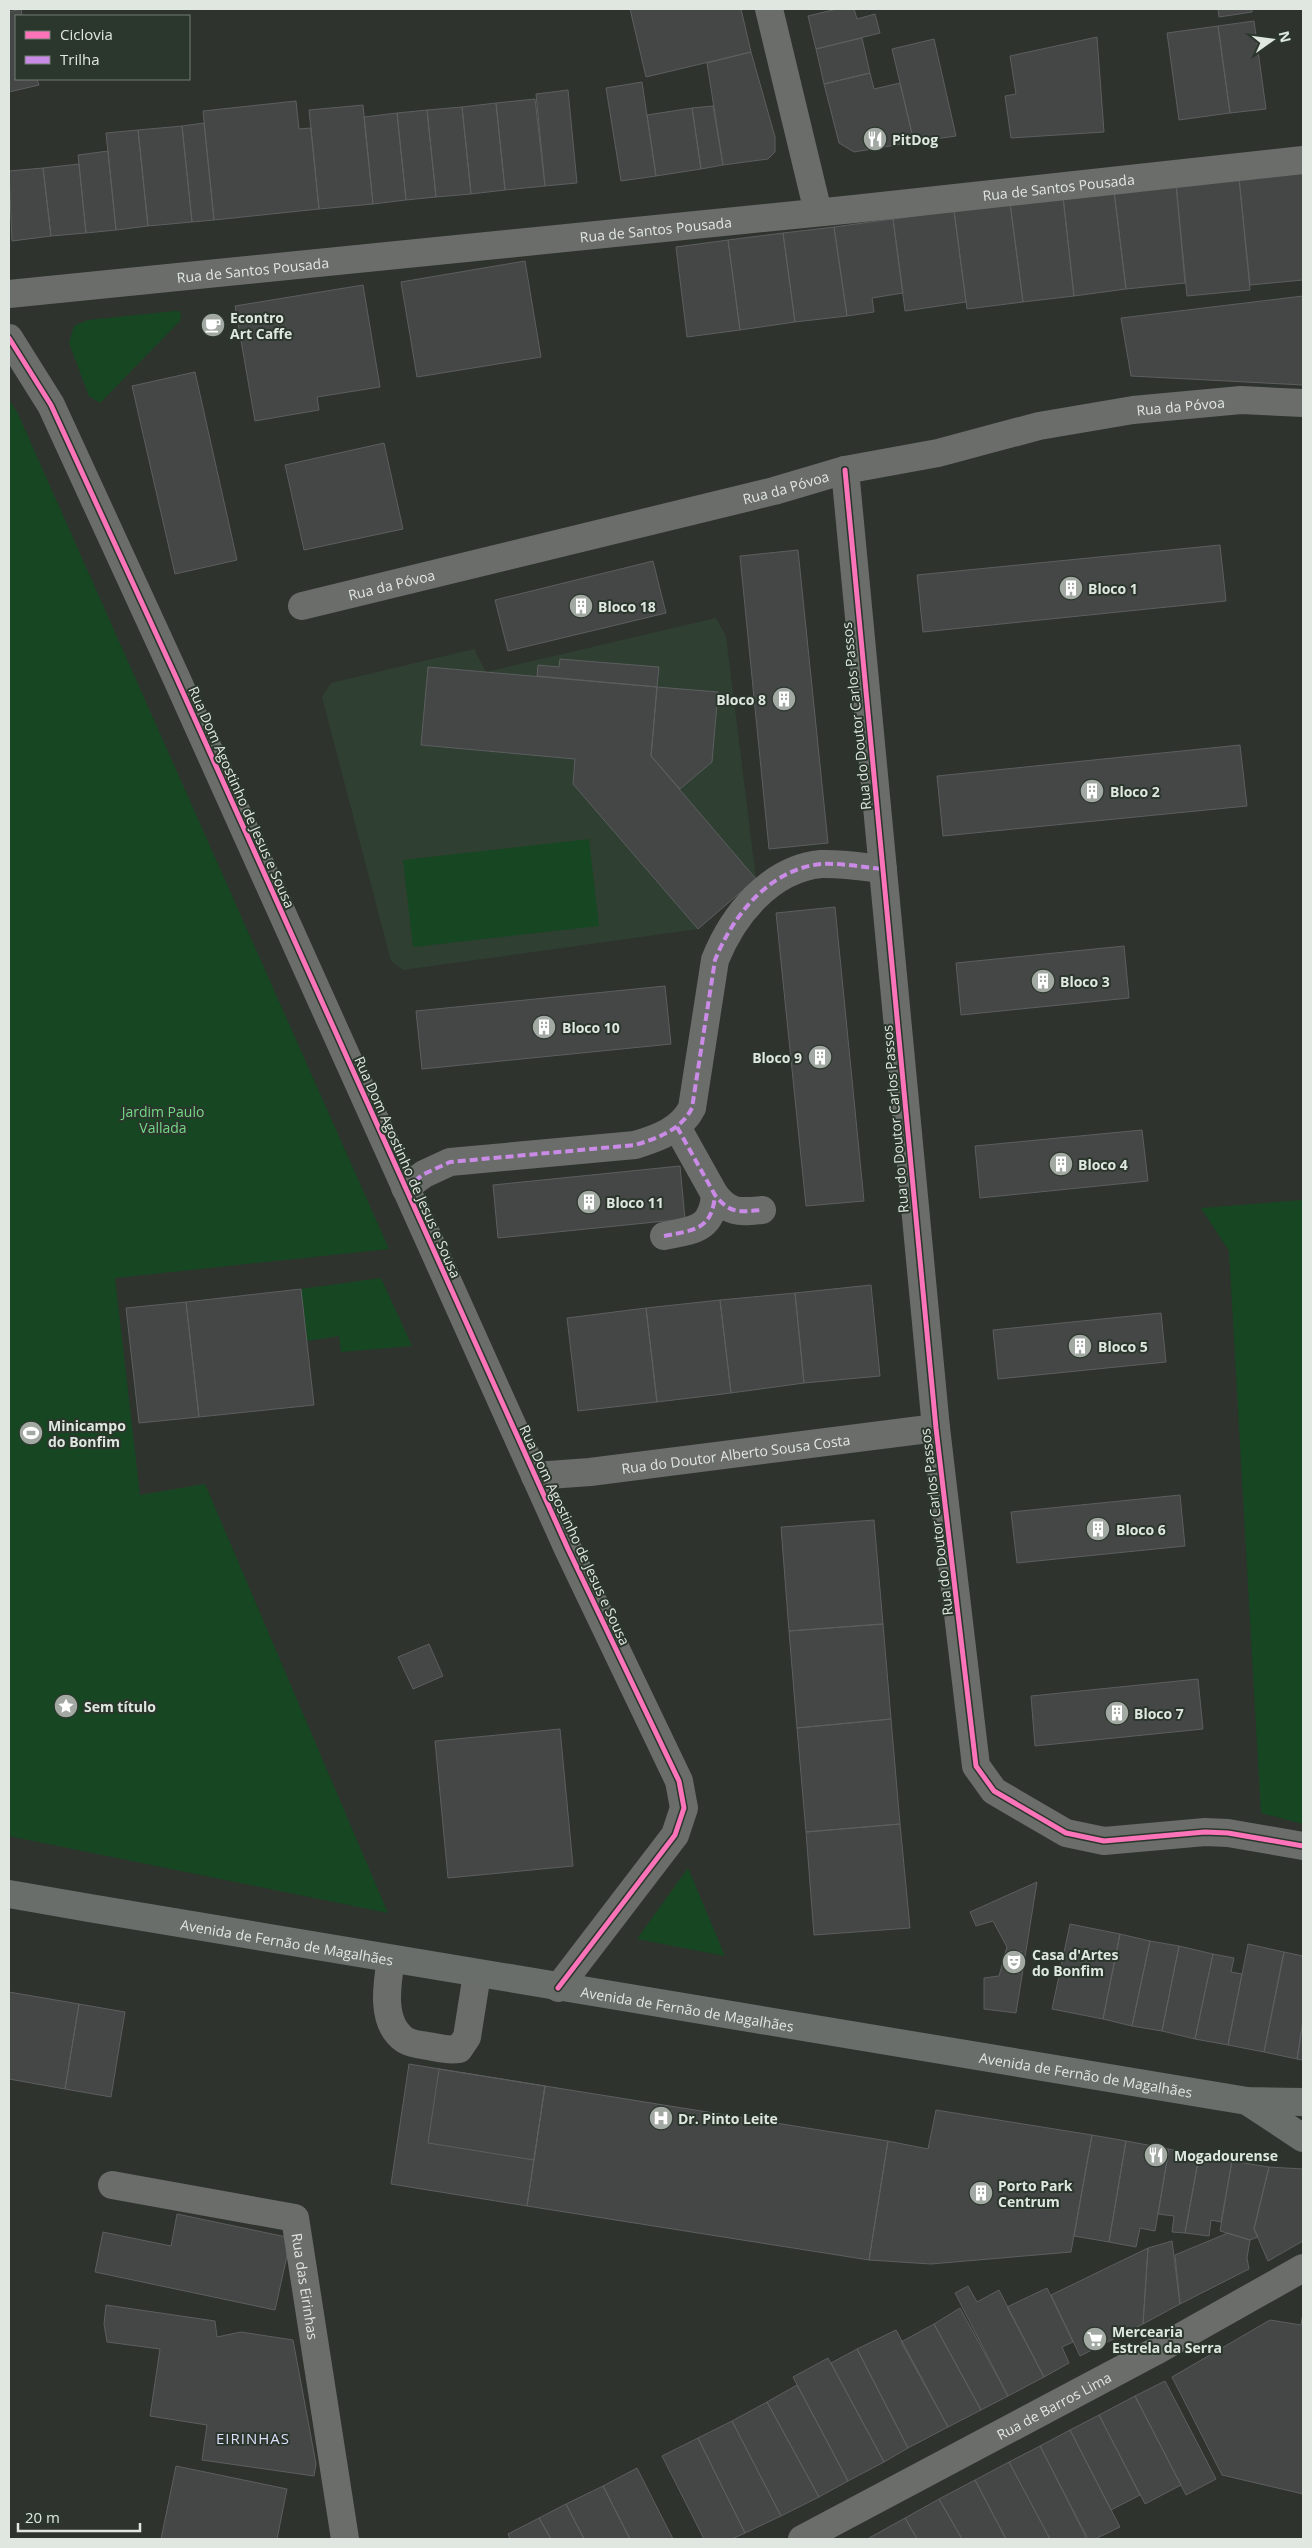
<svg xmlns="http://www.w3.org/2000/svg" width="1312" height="2548" font-family="'Open Sans',sans-serif">
<rect width="100%" height="100%" fill="#2e332e"/>
<path fill="#2f3f31" d="M716,618L726,636L756,879L698,929L403,970L391,961L322,697L331,683L474,649L486,672Z"/>
<path fill="#164722" d="M175,311H179L181,315L180,321L100,403L89,396L69,343L74,326L88,320Z
M9,399L18,414L389,1249L115,1278L140,1495L205,1484L388,1913L9,1836Z
M589,839L599,926L413,947L403,860Z
M1303,1200V1824L1261,1813L1229,1251L1201,1208Z
M381,1278L412,1346L341,1352L339,1336L307,1341L301,1289Z
M688,1868L725,1956L637,1939Z"/>
<path fill="#454747" stroke="#5c5e5f" d="M21,9L22,16H16V79H37L39,85L9,92V12Z
M630,9H741L751,52L646,77Z
M837,9H854L857,19L875,14L880,33L816,49L808,16Z
M1218,9H1252V12L1219,17Z
M1254,21L1266,109L1230,113L1218,26Z
M1218,26L1230,113L1179,120L1167,33Z
M1097,37L1104,132L1011,138L1005,96L1016,94L1010,56Z
M862,38L870,73L824,84L816,49Z
M934,39L956,136L914,142L892,49Z
M751,52L775,137V152L768,159L723,165L707,63Z
M870,73L874,89L900,83L914,142L854,152L839,143L824,84Z
M642,82L656,176L621,181L606,88Z
M568,90L577,183L545,186L536,94Z
M535,99L545,186L505,190L496,103Z
M296,101L299,129L311,128L319,209L214,220L203,111Z
M496,103L505,190L471,194L462,107Z
M363,105L373,204L319,209L309,110Z
M713,106L723,165L701,169L692,108Z
M462,107L471,194L436,197L427,110Z
M692,108L701,169L656,176L647,115Z
M427,110L436,197L406,200L397,113Z
M397,113L406,200L373,204L364,117Z
M204,123L214,220L192,222L182,126Z
M182,126L192,222L148,226L138,130Z
M138,130L148,226L116,230L106,133Z
M108,151L116,230L86,233L78,155Z
M79,164L86,233L51,236L43,168Z
M43,168L51,236L12,241L9,171Z
M1303,171V280L1250,285L1239,178Z
M1239,178L1250,290L1187,296L1176,184Z
M1176,184L1185,283L1126,289L1114,191Z
M1114,191L1126,289L1074,296L1063,197Z
M1063,197L1074,296L1023,302L1010,203Z
M1010,203L1023,302L967,309L954,211Z
M954,211L966,302L905,311L893,219Z
M893,219L903,293L872,298L874,312L847,316L834,227Z
M834,227L847,316L795,322L783,233Z
M783,233L795,322L740,330L728,240Z
M728,240L740,330L687,337L676,247Z
M525,261L541,357L417,377L401,282Z
M363,285L380,387L317,397L319,410L255,421L235,306Z
M1303,296V385L1131,376L1121,318Z
M195,372L237,560L175,574L132,386Z
M384,443L403,529L304,550L285,465Z
M1220,545L1226,601L923,632L917,575Z
M798,550L828,843L769,849L740,556Z
M653,561L666,613L508,651L495,600Z
M560,659L659,667L657,687L537,676L538,665L559,667Z
M428,667L657,687L651,756L756,879L698,929L573,784L575,759L421,745Z
M657,687L718,692L712,762L680,789L651,756Z
M1240,745L1247,806L943,836L937,776Z
M835,907L864,1201L806,1206L776,913Z
M1124,946L1129,998L961,1015L956,963Z
M665,986L671,1044L422,1069L416,1011Z
M1142,1130L1148,1181L980,1198L975,1146Z
M680,1166L685,1219L498,1238L493,1185Z
M871,1285L880,1376L804,1383L795,1293Z
M301,1289L314,1405L199,1417L186,1302Z
M795,1293L804,1383L731,1393L720,1300Z
M720,1300L731,1393L657,1402L646,1308Z
M186,1302L199,1417L139,1423L126,1308Z
M646,1308L657,1402L578,1411L567,1318Z
M1161,1313L1166,1362L998,1379L993,1330Z
M1180,1495L1185,1546L1017,1563L1011,1512Z
M874,1520L883,1624L789,1631L781,1527Z
M883,1624L891,1719L797,1728L789,1631Z
M429,1644L443,1676L413,1689L398,1657Z
M1198,1679L1203,1729L1035,1746L1031,1696Z
M891,1719L900,1824L806,1832L797,1728Z
M560,1729L573,1866L448,1878L435,1741Z
M900,1824L910,1928L814,1935L806,1832Z
M1037,1882L1016,2013L984,2009V1978L999,1976L1007,1947L993,1921L976,1926L970,1912Z
M1070,1924L1120,1934L1103,2019L1052,2009Z
M1120,1934L1150,1941L1132,2026L1103,2019Z
M1150,1941L1179,1946L1162,2031L1132,2026Z
M1248,1944L1284,1952L1264,2052L1228,2045Z
M1179,1946L1213,1954L1195,2039L1162,2031Z
M1284,1952L1303,1956V2021L1297,2059L1264,2052Z
M1213,1954L1234,1958L1231,1972L1242,1974L1228,2045L1195,2039Z
M9,1992L79,2004L65,2089L9,2079Z
M79,2004L125,2012L111,2097L65,2089Z
M1303,2021V2060L1297,2059Z
M409,2064L545,2086L527,2206L391,2184Z
M439,2069L545,2086L534,2160L428,2143Z
M545,2086L888,2141L869,2260L527,2206Z
M936,2110L1092,2135L1071,2252L931,2264L869,2260L888,2141L928,2149Z
M1092,2135L1126,2141L1109,2242L1074,2236Z
M1126,2141L1169,2149L1155,2231L1140,2228L1136,2247L1109,2242Z
M1169,2149L1199,2156L1185,2233L1172,2232L1174,2216L1158,2214Z
M1199,2156L1232,2161L1221,2222L1211,2220L1209,2236L1185,2233Z
M1232,2161L1269,2167L1254,2229L1258,2237L1250,2240L1220,2231Z
M1269,2167L1303,2169V2241L1268,2261L1254,2229Z
M177,2214L291,2238L275,2310L95,2272L103,2232L171,2246Z
M1228,2233L1250,2240L1247,2258L1249,2269L1180,2304L1175,2255Z
M1172,2241L1180,2304L1143,2324L1148,2248Z
M1148,2248L1143,2324L1080,2356L1051,2295Z
M968,2286L977,2302L999,2290L1044,2377L1008,2396L955,2293Z
M1047,2288L1073,2342L1062,2347L1069,2363L1044,2377L1007,2307Z
M106,2305L215,2321L217,2337L241,2332L293,2340L316,2464L314,2476L202,2460L207,2425L150,2416L160,2349L107,2342L104,2324Z
M960,2308L1008,2396L981,2410L934,2324Z
M1303,2313V2494L1222,2475L1172,2377L1270,2320L1301,2325Z
M934,2324L981,2410L948,2427L901,2342Z
M896,2330L948,2427L908,2448L857,2349Z
M857,2349L908,2448L884,2462L831,2363Z
M828,2358L884,2462L848,2481L793,2377Z
M1165,2381L1216,2479L1186,2495L1135,2396Z
M797,2385L848,2481L819,2497L767,2402Z
M1135,2396L1181,2485L1145,2504L1099,2415Z
M767,2402L819,2497L781,2516L732,2421Z
M1099,2415L1140,2495L1111,2510L1070,2430Z
M732,2421L781,2516L745,2533L698,2438Z
M1070,2430L1120,2527L1095,2539H1088L1040,2446Z
M698,2438L745,2533L732,2539H704L662,2456Z
M1040,2446L1086,2537L1082,2539H1050L1009,2462Z
M1009,2462L1050,2539H1006L975,2480Z
M176,2466L287,2489L277,2539H161Z
M637,2468L673,2539H630L603,2486Z
M975,2480L1006,2539H962L939,2499Z
M603,2486L630,2539H584L566,2504Z
M939,2499L962,2539H917L905,2518Z
M566,2504L584,2539H551L539,2518Z
M539,2518L551,2539H510L508,2534Z
M905,2518L917,2539H870L869,2538Z"/>
<g fill="none" stroke-linecap="round" stroke-linejoin="round">
<g stroke="#6a6d6a" stroke-width="28">
<path d="M769,9L818,212"/>
<path id="s1" d="M9,294L854,209L1303,160"/>
<path d="M9,338L51,405L175,675L568,1549L679,1781L684,1808L675,1835L558,1988"/>
<path d="M845,470L936,1428L976,1766L994,1791L1066,1833L1104,1841L1205,1832L1228,1833L1303,1846"/>
<path id="s2" d="M302,606L774,491L845,470L938,453L1039,426L1133,410L1241,400L1303,403"/>
<path d="M677,1127L715,1195C730,1214 739,1212 762,1210"/>
<path d="M405,1188L424,1174L450,1162L635,1145C658,1138 681,1130 692,1108L715,960C733,915 770,869 821,864C841,863 863,867 883,869"/>
<path d="M664,1236C694,1230 712,1230 715,1195"/>
<path id="s3" d="M535,1476L590,1472L936,1428"/>
<path d="M391,1959C387,1984 380,2023 405,2040C411,2044 421,2045 428,2046C439,2048 448,2051 459,2049L467,2037L477,1974"/>
<path id="s4" d="M112,2185L295,2218L345,2539"/>
<path id="s5" d="M802,2539L1154,2352L1303,2268"/>
</g>
<g stroke="#6a6e6a" stroke-width="28">
<path id="s6" d="M9,1894C421,1966 834,2032 1247,2101L1303,2102"/>
<path d="M1247,2101L1303,2138"/>
</g>
<path stroke="#ca8be6" stroke-width="4" stroke-dasharray="8 4" stroke-linecap="butt" d="M677,1127L715,1195C730,1214 739,1212 762,1210
M405,1188L424,1174L450,1162L635,1145C658,1138 681,1130 692,1108L715,960C733,915 770,869 821,864C841,863 863,867 883,869
M664,1236C694,1230 712,1230 715,1195"/>
<g stroke="#2b362c" stroke-width="8">
<path id="cycleway" d="M9,338L51,405L175,675L568,1549L679,1781L684,1808L675,1835L558,1988
M845,470L936,1428L976,1766L994,1791L1066,1833L1104,1841L1205,1832L1228,1833L1303,1846"/>
</g>
<use href="#cycleway" stroke="#fb73b8" stroke-width="5"/>
</g>
<defs>
<g id="restaurant-disc" transform="scale(1.25)"><circle r="9.5" fill="#a2a8a2" stroke="#2b362c"/><path d="M-5-6h1v4h1v-4h1v4h1v-4h1v5L-1.5 .5V6h-2V.5L-5-1ZM5-6V6H3V1.5H1.5Q1.5-4 5-6Z" fill="#fff"/></g>
<g id="cafe-disc" transform="scale(1.25)"><circle r="9.5" fill="#a2a8a2" stroke="#2b362c"/><path d="M-5.5-4.5H6V0H3Q3 3.5 0 3.5H-2.5Q-5.5 3.5-5.5 0ZM3-3.2v2h1.7v-2ZM-6 4.5H4V6H-6Z" fill="#fff"/></g>
<g id="building-disc" transform="scale(1.25)"><circle r="9.5" fill="#a2a8a2" stroke="#2b362c"/><path d="M-4-6H4V6H1V3H-1V6H-4ZM-2.5-4.3h1.7v1.8h-1.7ZM.8-4.3h1.7v1.8H.8ZM-2.5-1h1.7V.8h-1.7ZM.8-1h1.7V.8H.8Z" fill="#fff"/></g>
<g id="stadium-disc" transform="scale(1.25)"><circle r="9.5" fill="#a2a8a2" stroke="#2b362c"/><path d="M0-5a6.5 5 0 1 0 0 10a6.5 5 0 1 0 0-10ZM-3.5-1.8h7v3.6h-7Z" fill="#fff"/></g>
<g id="sight-disc" transform="scale(1.25)"><circle r="9.5" fill="#a2a8a2" stroke="#2b362c"/><path d="M0-6L1.8-2.2L6-1.7L2.9 1.2L3.7 5.4L0 3.3L-3.7 5.4L-2.9 1.2L-6-1.7L-1.8-2.2Z" fill="#fff"/></g>
<g id="theatre-disc" transform="scale(1.25)"><circle r="9.5" fill="#a2a8a2" stroke="#2b362c"/><path d="M-5-5.5Q0-4 5-5.5V0Q5 5 0 6Q-5 5-5 0ZM-3.3-2.5H-1v1.5H-3.3ZM1-2.5H3.3v1.5H1ZM-2.8 1Q0 5.5 2.8 1Z" fill="#fff"/></g>
<g id="hospital-disc" transform="scale(1.25)"><circle r="9.5" fill="#a2a8a2" stroke="#2b362c"/><path d="M-5-5h3v3.5h4V-5h3V5h-3V1.5h-4V5h-3Z" fill="#fff"/></g>
<g id="supermarket-disc" transform="scale(1.25)"><circle r="9.5" fill="#a2a8a2" stroke="#2b362c"/><path d="M-6-5.5h2.5l.6 2H6L4.5 2H-2.5L-4.4-4H-6ZM-1.5 3.2a1.3 1.3 0 1 0 .1 0ZM3 3.2a1.3 1.3 0 1 0 .1 0Z" fill="#fff"/></g>
</defs>
<g fill-rule="evenodd">
<use href="#restaurant-disc" x="875" y="139"/>
<use href="#cafe-disc" x="213" y="325"/>
<use href="#building-disc" x="1071" y="588"/>
<use href="#building-disc" x="581" y="606"/>
<use href="#building-disc" x="784" y="699"/>
<use href="#building-disc" x="1092" y="791"/>
<use href="#building-disc" x="1043" y="981"/>
<use href="#building-disc" x="544" y="1027"/>
<use href="#building-disc" x="820" y="1057"/>
<use href="#building-disc" x="1061" y="1164"/>
<use href="#building-disc" x="589" y="1202"/>
<use href="#building-disc" x="1080" y="1346"/>
<use href="#stadium-disc" x="31" y="1433"/>
<use href="#building-disc" x="1098" y="1529"/>
<use href="#sight-disc" x="66" y="1706"/>
<use href="#building-disc" x="1117" y="1713"/>
<use href="#theatre-disc" x="1014" y="1962"/>
<use href="#hospital-disc" x="661" y="2118"/>
<use href="#restaurant-disc" x="1156" y="2155"/>
<use href="#building-disc" x="981" y="2193"/>
<use href="#supermarket-disc" x="1095" y="2339"/>
</g>
<g text-anchor="middle" dominant-baseline="central" stroke-width="4" stroke-linejoin="round" paint-order="stroke">
<g font-size="14" font-weight="bold" fill="#e0e7e0" stroke="#2b362c" text-anchor="start">
<text x="892" y="139">PitDog</text>
<text x="230" y="317">Econtro<tspan x="230" dy="16">Art Caffe</tspan></text>
<text x="1088" y="588">Bloco 1</text>
<text x="598" y="606">Bloco 18</text>
<text x="766" y="699" text-anchor="end">Bloco 8</text>
<text x="1110" y="791">Bloco 2</text>
<text x="1060" y="981">Bloco 3</text>
<text x="562" y="1027">Bloco 10</text>
<text x="802" y="1057" text-anchor="end">Bloco 9</text>
<text x="1078" y="1164">Bloco 4</text>
<text x="606" y="1202">Bloco 11</text>
<text x="1098" y="1346">Bloco 5</text>
<text x="48" y="1425">Minicampo<tspan x="48" dy="16">do Bonfim</tspan></text>
<text x="1116" y="1529">Bloco 6</text>
<text x="84" y="1706">Sem título</text>
<text x="1134" y="1713">Bloco 7</text>
<text x="1032" y="1954">Casa d'Artes<tspan x="1032" dy="16">do Bonfim</tspan></text>
<text x="678" y="2118">Dr. Pinto Leite</text>
<text x="1174" y="2155">Mogadourense</text>
<text x="998" y="2185">Porto Park<tspan x="998" dy="16">Centrum</tspan></text>
<text x="1112" y="2331">Mercearia<tspan x="1112" dy="16">Estrela da Serra</tspan></text>
</g>
<g font-size="14" fill="#e0e7e0" stroke="#2b362c">
<text stroke="none"><textPath href="#s1" startOffset="1055">Rua de Santos Pousada</textPath></text>
<text stroke="none"><textPath href="#s1" startOffset="650">Rua de Santos Pousada</textPath></text>
<text stroke="none"><textPath href="#s1" startOffset="245">Rua de Santos Pousada</textPath></text>
<text stroke="none"><textPath href="#s2" startOffset="902">Rua da Póvoa</textPath></text>
<text stroke="none"><textPath href="#s2" startOffset="498">Rua da Póvoa</textPath></text>
<text stroke="none"><textPath href="#s2" startOffset="92">Rua da Póvoa</textPath></text>
<text transform="translate(856 716) rotate(-96)">Rua do Doutor Carlos Passos</text>
<text transform="translate(242 797) rotate(66)">Rua Dom Agostinho de Jesus e Sousa</text>
<text transform="translate(895 1119) rotate(-95)">Rua do Doutor Carlos Passos</text>
<text transform="translate(408 1167) rotate(66)">Rua Dom Agostinho de Jesus e Sousa</text>
<text stroke="none"><textPath href="#s3" startOffset="202">Rua do Doutor Alberto Sousa Costa</textPath></text>
<text transform="translate(936 1522) rotate(-97)">Rua do Doutor Carlos Passos</text>
<text transform="translate(575 1535) rotate(65)">Rua Dom Agostinho de Jesus e Sousa</text>
<text stroke="none"><textPath href="#s6" startOffset="282">Avenida de Fernão de Magalhães</textPath></text>
<text stroke="none"><textPath href="#s6" startOffset="688">Avenida de Fernão de Magalhães</textPath></text>
<text stroke="none"><textPath href="#s6" startOffset="1092">Avenida de Fernão de Magalhães</textPath></text>
<text stroke="none"><textPath href="#s4" startOffset="255">Rua das Eirinhas</textPath></text>
<text stroke="none"><textPath href="#s5" startOffset="285">Rua de Barros Lima</textPath></text>
</g>
<g font-size="14" fill="#74d987" stroke="#2b362c">
<text x="163" y="1111">Jardim Paulo<tspan x="163" dy="16">Vallada</tspan></text>
</g>
<g font-size="15" letter-spacing="1" fill="#dedffd" stroke="#2b362c">
<text x="253" y="2438">EIRINHAS</text>
</g>
</g>
<rect width="1312" height="2548" fill="none" stroke="#e0e7e0" stroke-width="20"/>
<rect x="15" y="15" width="175" height="65" fill="#2b362c" stroke="#737d74"/>
<rect x="25" y="31" width="25" height="8" fill="#fb73b8" stroke="#737d74"/>
<text x="60" y="40" font-size="15" fill="#e0e7e0">Ciclovia</text>
<rect x="25" y="56" width="25" height="8" fill="#ca8be6" stroke="#737d74"/>
<text x="60" y="65" font-size="15" fill="#e0e7e0">Trilha</text>
<g transform="translate(1272 40) rotate(76)" stroke="#2b362c" stroke-width="4" paint-order="stroke">
<path d="M0-4L9 19L0 12L-9 19Z" fill="#e0e7e0"/>
<text y="-8" font-size="14" font-weight="bold" text-anchor="middle" fill="#e0e7e0">N</text>
</g>
<path d="M18 2523v8h122v-8" fill="none" stroke="#e0e7e0" stroke-width="2.5"/>
<text x="25" y="2523" font-size="15" fill="#e0e7e0" stroke="#2b362c" stroke-width="4" paint-order="stroke">20 m</text>
</svg>
